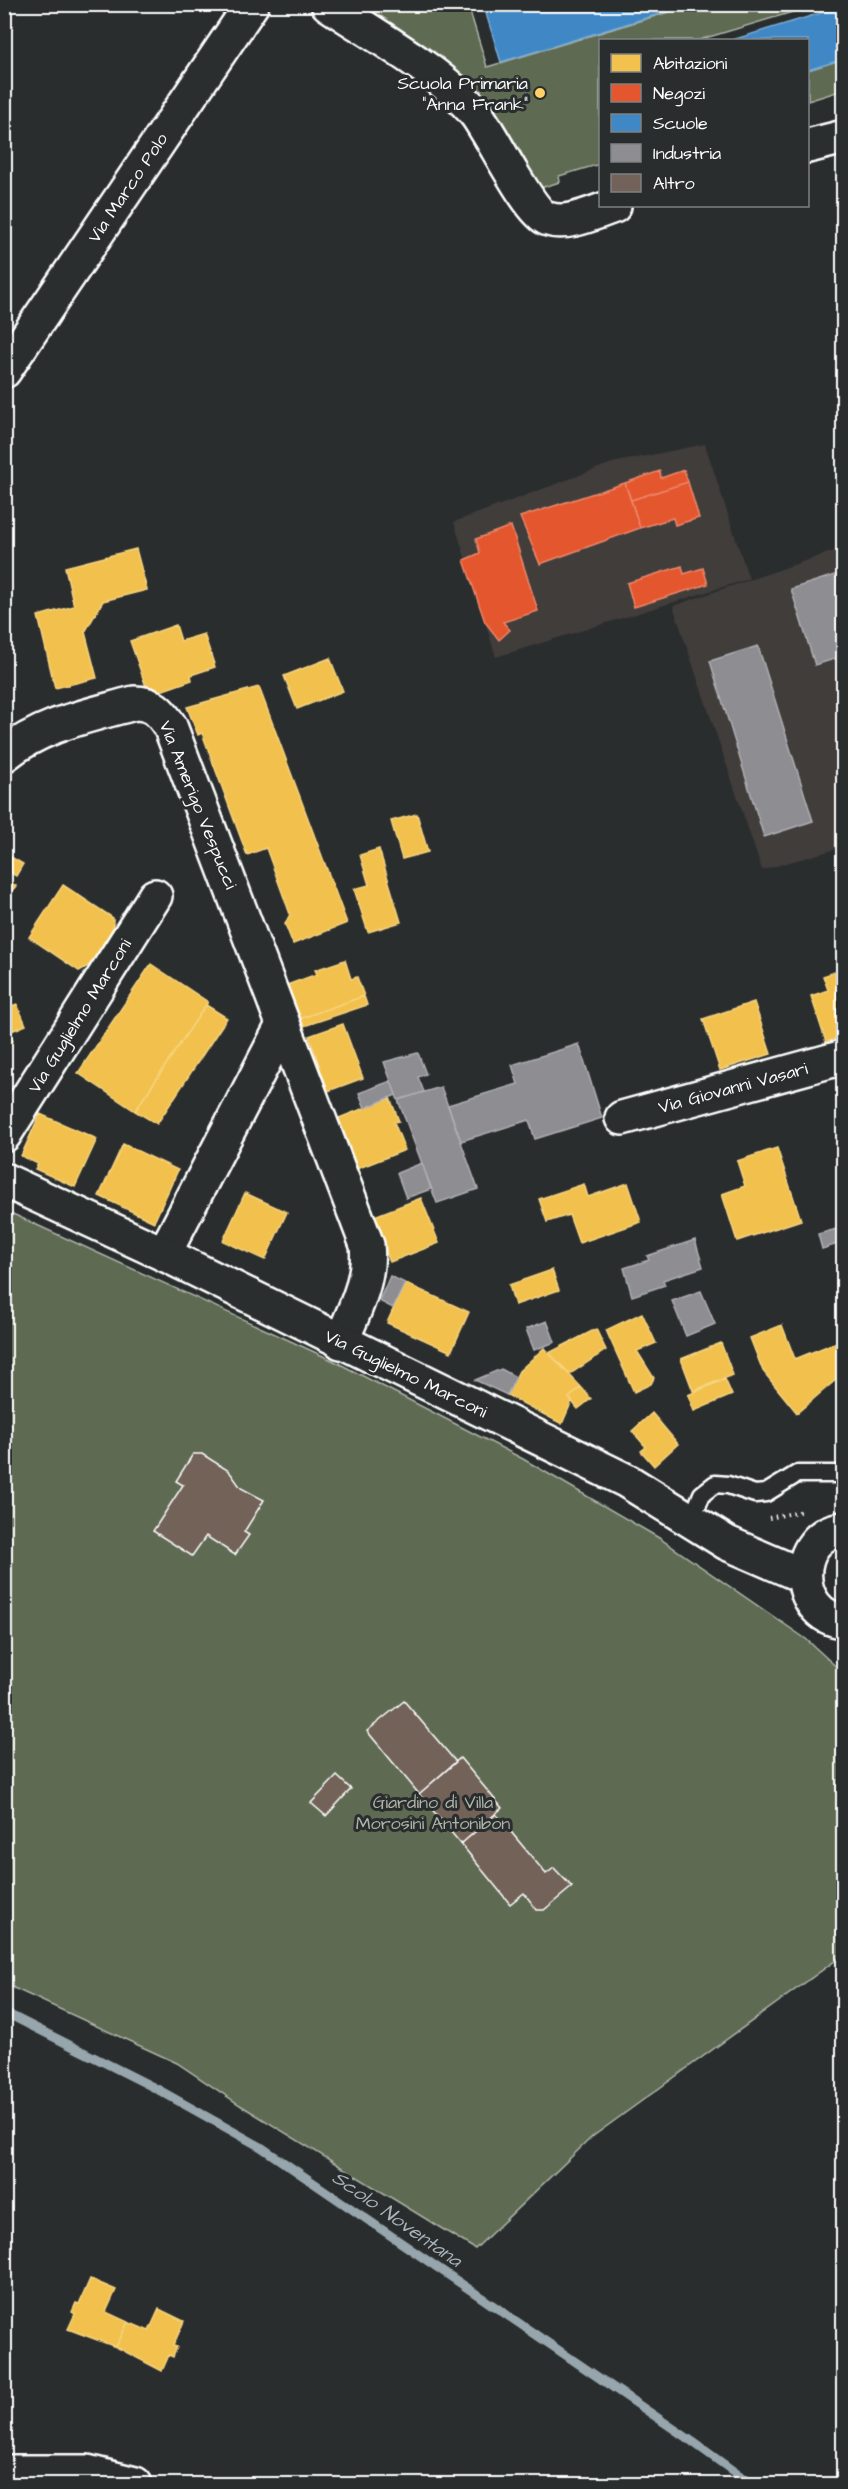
<svg xmlns="http://www.w3.org/2000/svg" width="848" height="2489" font-family="'Architects Daughter',sans-serif">
<rect width="100%" height="100%" fill="#2a2d2e"/>
<filter id="ink" filterUnits="userSpaceOnUse"><feTurbulence type="fractalNoise" baseFrequency=".0167" numOctaves="2"/><feDisplacementMap in="SourceGraphic" scale="12" xChannelSelector="R" yChannelSelector="G"/><feConvolveMatrix kernelMatrix="1 2 1 2 8 2 1 2 1" color-interpolation-filters="sRGB"/></filter>
<g filter="url(#ink)">
<path fill="#403d3b" d="M705,444L749,579L496,657L454,522L612,463Z
M843,548V847L762,870L673,606Z"/>
<path fill="#5e6b53" stroke="#aeb5a9" stroke-width="1.5" d="M355,5H468L487,67L692,5H816L699,40H600V164L559,176L560,182L540,188C520,149 501,114 469,83Z
M843,59V90L808,101V70Z
M4,1210L334,1361L523,1459L659,1538L806,1639L843,1673V1955L592,2137L475,2249L240,2105L177,2063L5,1984Z"/>
<path fill="#f2c14e" stroke="#f6d483" stroke-width="1.5" d="M136,549L147,590L103,601L85,632L97,678L55,688L38,616L74,606L65,567Z
M176,625L181,641L204,634L215,667L191,675L192,680L149,695L130,641Z
M330,658L343,691L297,709L284,676Z
M259,687L347,923L293,944L285,924L290,914L266,848L247,855L202,733L198,735L187,707Z
M417,814L428,852L402,859L391,821Z
M379,849L401,922L368,932L354,889L369,885L360,855Z
M4,853L23,864L16,876L4,869Z
M4,878L16,886L4,901Z
M63,885L113,918V930L90,965L79,971L29,937Z
M345,960L351,979L357,977L364,996L299,1019L287,985L317,974L315,970Z
M151,964L208,1002L135,1111L78,1073Z
M844,969V1036L826,1042L811,996L828,990L823,976Z
M364,996L367,1005L301,1027L299,1019Z
M754,1002L771,1054L720,1070L703,1019Z
M17,1004L26,1025L9,1032L13,1041L4,1045V1009Z
M206,1005L227,1018L157,1124L135,1111Z
M343,1024L363,1078L328,1091L309,1036Z
M390,1098L399,1121L394,1122L405,1150L354,1170L334,1120Z
M40,1114L97,1139L75,1187L35,1169L38,1164L21,1156Z
M123,1144L178,1170L154,1222L99,1196Z
M777,1148L801,1220L737,1241L722,1194L745,1186L737,1161Z
M628,1183L641,1222L579,1243L569,1215L547,1222L539,1199L584,1184L588,1197Z
M245,1193L287,1212L265,1260L223,1241Z
M421,1198L439,1243L390,1262L372,1217Z
M552,1270L559,1290L515,1305L509,1285Z
M405,1283L469,1312L451,1352L387,1323Z
M642,1313L656,1343L637,1351L654,1378L651,1384L634,1392L606,1330Z
M782,1325L795,1359L842,1340L844,1344V1373L797,1413L763,1371L750,1338Z
M596,1329L606,1350L570,1374L549,1353Z
M721,1343L733,1375L693,1391L681,1359Z
M544,1348L581,1387L569,1398L572,1401L562,1424L507,1395L519,1371Z
M725,1379L732,1395L694,1411L688,1395Z
M581,1387L591,1399L578,1409L569,1398Z
M652,1413L678,1444L654,1466L641,1451L646,1447L632,1431Z
M90,2279L116,2290L106,2312L128,2322L116,2347L68,2329L75,2314L72,2312L76,2303L79,2304Z
M159,2309L184,2321L173,2346L177,2347L173,2357L169,2355L162,2371L116,2347L128,2322L149,2331Z"/>
<path fill="#e4572e" stroke="#ec896d" stroke-width="1.5" d="M684,470L688,482L631,500L625,483L660,471L661,478Z
M688,482L699,518L675,525L673,518L640,528L631,500Z
M625,483L640,528L540,564L520,517Z
M511,526L538,611L503,622L510,630L499,640L485,622L464,560L480,553L476,539Z
M682,566L684,574L703,568L708,584L634,607L627,583Z"/>
<path fill="#3f88c5" stroke="#79acd6" stroke-width="1.5" d="M483,4H692L501,62Z
M844,6V59L808,70V40H732Z"/>
<path fill="#8d8d92" stroke="#afafb3" stroke-width="1.5" d="M844,572V656L815,665L791,589Z
M758,646L813,821L764,837L710,661Z
M579,1044L602,1118L535,1139L529,1120L461,1141L448,1105L518,1084L512,1065Z
M418,1053L426,1074L418,1077L424,1092L398,1100L384,1062Z
M391,1081L396,1095L365,1108L359,1093Z
M441,1087L478,1189L437,1203L398,1100Z
M422,1163L431,1189L406,1198L397,1173Z
M844,1227V1242L822,1249L818,1234Z
M695,1240L703,1267L663,1280L665,1285L632,1296L624,1268L649,1260L647,1256Z
M390,1276L405,1283L393,1308L379,1301Z
M701,1291L715,1324L686,1336L672,1301Z
M547,1321L555,1342L534,1350L526,1329Z
M501,1369L516,1377L507,1395L475,1380Z"/>
<g fill="none" stroke-linecap="round" stroke-linejoin="round">
<path stroke="#96a6ac" stroke-width="9" d="M4,2012L157,2089L261,2147L693,2442L751,2484"/>
</g>
<path fill="#726259" stroke="#fff" stroke-width="1.5" d="M193,1454H202L229,1471L241,1488L264,1500L244,1532L249,1535L235,1555L206,1536L192,1556L153,1531L183,1485L176,1481Z
M404,1701L456,1762L419,1794L367,1731Z
M460,1758L502,1808L461,1844L419,1794Z
M337,1776L351,1789L326,1816L311,1803Z
M496,1814L546,1874L554,1868L572,1887L544,1910H537L524,1893L510,1904L461,1844Z"/>
<g fill="none" stroke-linecap="round" stroke-linejoin="round">
<g stroke="#fff" stroke-width="21">
<path id="service" d="M691,1521L702,1494L715,1484L728,1485L755,1494L766,1493L797,1474H844"/>
</g>
<g stroke="#fff" stroke-width="38">
<path id="minor" d="M328,4C371,33 445,74 476,114C492,135 529,212 548,219C568,226 595,212 614,206
M808,146L844,137
M4,371L252,4
M4,755C42,724 88,716 134,703C153,703 160,711 170,726L367,1245C371,1279 354,1311 341,1342
M622,1118L844,1057
M4,1135L155,896
M164,1254L283,1025
M4,2472H87L135,2484"/>
</g>
<g stroke="#fff" stroke-width="38">
<path id="tertiary" d="M4,1180L164,1254L627,1481L727,1543L803,1576
M844,1529C791,1533 792,1616 844,1621"/>
</g>
<path stroke="#fff" stroke-width="4" stroke-dasharray="1.5 4.5" stroke-linecap="butt" d="M769,1518L803,1511"/>
<use href="#service" stroke="#2a2d2e" stroke-width="16"/>
<use href="#minor" stroke="#2a2d2e" stroke-width="33"/>
<use href="#tertiary" stroke="#2a2d2e" stroke-width="33"/>
</g>
</g>
<circle fill="#ffd166" stroke="#2a2d2e" stroke-width="2" cx="540" cy="93" r="6"/>
<g text-anchor="middle" dominant-baseline="central" stroke-width="6" stroke-linejoin="round" paint-order="stroke">
<g font-size="18" fill="#fff" stroke="#2a2d2e" text-anchor="end">
<text x="528" y="83">Scuola Primaria<tspan x="528" dy="21">"Anna Frank"</tspan></text>
</g>
<g font-size="18" fill="#fff" stroke="#2a2d2e">
<text transform="translate(128 188) rotate(-56)">Via Marco Polo</text>
<text transform="translate(198 805) rotate(68)">Via Amerigo Vespucci</text>
<text transform="translate(80 1016) rotate(-58)">Via Guglielmo Marconi</text>
<text transform="translate(733 1088) rotate(-15)">Via Giovanni Vasari</text>
<text transform="translate(406 1374) rotate(26)">Via Guglielmo Marconi</text>
</g>
<g font-size="18" fill="#aeb5a9" stroke="#2a2d2e">
<text x="433" y="1802">Giardino di Villa<tspan x="433" dy="21">Morosini Antonibon</tspan></text>
</g>
<g font-size="20" font-style="italic" fill="#a8b4ba" stroke="#2a2d2e">
<text transform="translate(397 2219) rotate(35)">Scolo Noventana</text>
</g>
</g>
<rect width="848" height="2489" fill="none" stroke="#2a2d2e" stroke-width="24"/>
<rect x="12" y="12" width="824" height="2465" fill="none" stroke="#fff" stroke-width="2" filter="url(#ink)"/>
<rect x="599" y="39" width="210" height="168" fill="#2a2d2e" stroke="#7f8182" stroke-width="1.5"/>
<rect x="611" y="54" width="30" height="18" fill="#f2c14e" stroke="#7f8182" stroke-width="1.5"/>
<text x="653" y="69" font-size="18" fill="#ffffff">Abitazioni</text>
<rect x="611" y="84" width="30" height="18" fill="#e4572e" stroke="#7f8182" stroke-width="1.5"/>
<text x="653" y="99" font-size="18" fill="#ffffff">Negozi</text>
<rect x="611" y="114" width="30" height="18" fill="#3f88c5" stroke="#7f8182" stroke-width="1.5"/>
<text x="653" y="129" font-size="18" fill="#ffffff">Scuole</text>
<rect x="611" y="144" width="30" height="18" fill="#8d8d92" stroke="#7f8182" stroke-width="1.5"/>
<text x="653" y="159" font-size="18" fill="#ffffff">Industria</text>
<rect x="611" y="174" width="30" height="18" fill="#726259" stroke="#7f8182" stroke-width="1.5"/>
<text x="653" y="189" font-size="18" fill="#ffffff">Altro</text>
</svg>
